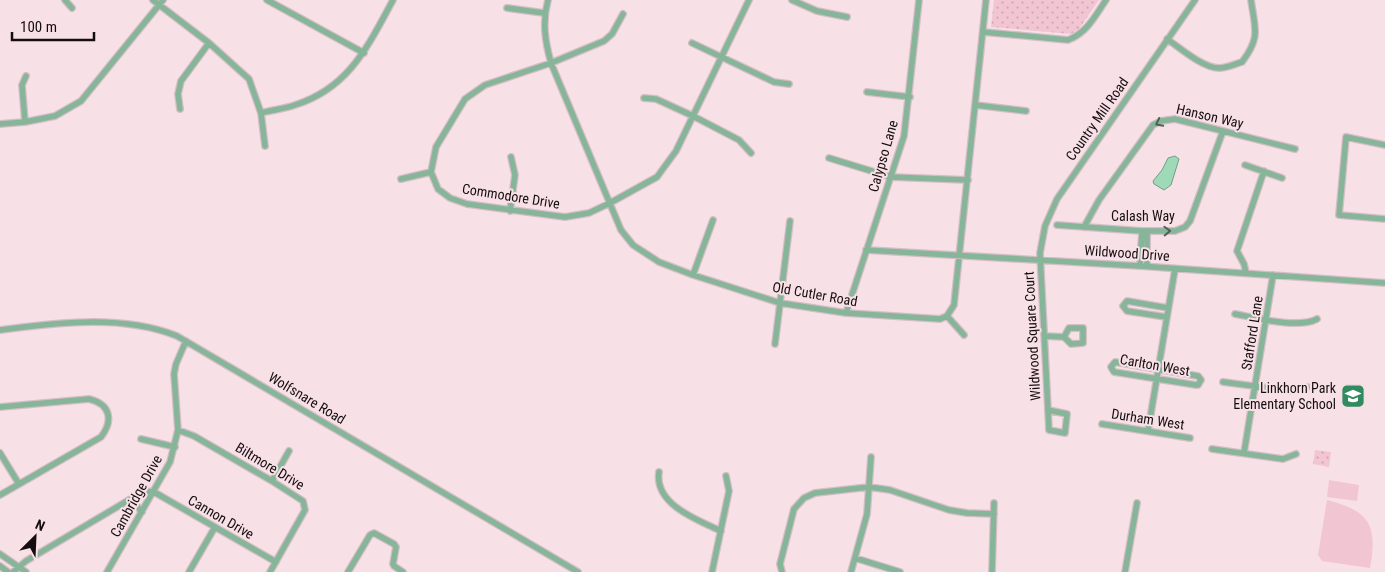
<svg xmlns="http://www.w3.org/2000/svg" width="1385" height="572" font-family="'Roboto Condensed',sans-serif">
<defs>
<pattern id="grass-dots" width="8" height="8" patternUnits="userSpaceOnUse" patternTransform="scale(1.25)"><rect width="8" height="8" fill="#f2c5d3"/><path d="M2 2h.1M6 6h.1" fill="none" stroke="#cfa8b4" stroke-width="1.8" stroke-linecap="round"/></pattern>
</defs>
<rect width="100%" height="100%" fill="#f8e0e7"/>
<path fill="url(#grass-dots)" d="M994,0H1099L1079,29L1071,34L991,27Z
M1315,450L1331,452L1329,467L1313,464Z"/>
<path fill="#f2c5d3" d="M1329,480L1359,485L1357,501L1327,497Z
M1327,500C1369,511 1378,524 1370,568L1322,561L1318,555Z"/>
<path fill="#9edab8" stroke="#759d86" d="M1175,156L1179,159L1171,185L1164,190L1154,184L1153,181L1162,170L1168,158Z"/>
<g fill="none" stroke-linecap="round" stroke-linejoin="round">
<g stroke="#d4bec5" stroke-width="8">
<path id="minor" d="M65,0L72,8
M153,0L209,43L249,79L261,113L265,146
M267,0L364,53
M548,0C542,22 545,41 551,63L621,230L633,245L659,262L693,275L780,303L846,313L940,319L947,316L954,305L986,0
M792,0L817,11L847,17
M507,8L544,13
M623,14L612,34L604,41L551,63L485,85L465,99L436,147L431,172L438,189L450,198L467,204L565,217L589,213L610,203L657,177L676,151L749,0
M983,32L1068,40C1087,33 1095,16 1106,0
M1167,39C1180,48 1203,68 1219,68C1227,68 1235,64 1242,62C1261,37 1255,29 1251,0
M692,43L774,82L789,84
M867,92L910,97
M644,98L656,99L693,116L739,140L751,153
M975,105L1026,111
M180,109L178,94L181,81L209,43
M261,113C272,110 284,109 295,105C349,88 368,46 393,0
M25,122L22,85L26,76
M0,124L25,122L55,116L81,101L163,0
M1385,145L1346,137L1339,215L1385,219
M829,158L891,177L968,180
M1245,165L1282,178
M401,179L431,172
M510,211L515,175L511,157
M1057,225L1142,231H1175L1185,227L1190,221L1223,131
M1084,227L1099,200L1153,125L1161,121L1175,119L1295,149
M866,250L1140,266L1385,283
M1140,266L1142,231
M1147,266V231
M1246,273L1244,264L1237,251L1264,171
M693,275L713,220
M846,313L904,136L919,0
M1235,314C1256,318 1299,329 1317,319
M947,316L964,335
M1166,317L1127,311L1123,306L1127,301L1168,308
M0,330C57,323 121,314 177,336L578,572
M1045,336L1064,337L1071,344L1083,343V328H1069L1064,337
M775,344L790,221
M1115,362L1198,376L1201,380L1198,385H1196L1114,372L1111,367Z
M1223,382L1290,391L1307,387
M0,407L89,399C110,404 114,420 101,437L0,495
M1048,410L1067,414L1065,433L1049,430L1040,253L1045,226L1057,199L1195,0
M1102,424L1190,438
M178,430L194,436L272,481L303,501L305,510L270,572
M1148,431L1175,269
M141,439L175,447
M1212,449L1283,459L1296,454
M0,453L19,484
M1244,453L1273,275
M659,472C654,504 697,520 721,531
M272,481L289,451
M131,499L142,512
M0,554L26,572
M855,558L900,572
M0,566L8,572
M13,572L26,561L144,491L154,492L276,562
M107,572L170,462L178,430L174,374L176,364L186,341
M189,572L215,527
M348,572L370,535L374,533L394,544L396,547L393,564L394,566L403,572
M712,572L729,491L726,476
M782,572L780,564L794,509L804,498L815,493L869,487L890,490L949,510L967,513L994,514
M851,572L867,514L871,457
M992,572L994,503
M1125,572L1137,503"/>
</g>
<use href="#minor" stroke="#87b59a" stroke-width="5.5"/>
</g>
<defs><path id="oneway-chevron" d="M-2-3.5L2.5 0L-2 3.5" fill="none" stroke-width="1.6" stroke-linecap="round" stroke-linejoin="round" transform="scale(1.25)"/></defs>
<g stroke="#4e6255">
<use href="#oneway-chevron" transform="translate(1159 123) rotate(153)"/>
<use href="#oneway-chevron" transform="translate(1167 231) rotate(-2)"/>
</g>
<defs>
<g id="school-square" transform="scale(1.25)"><rect x="-9" y="-9" width="18" height="18" rx="4" fill="#328b60" stroke="#f8e0e7"/><path d="M0-5L7-2L0 1L-7-2ZM-4 1L0 2.5L4 1V4Q0 6-4 4Z" fill="#fff"/></g>
</defs>
<g fill-rule="evenodd">
<use href="#school-square" x="1353" y="396"/>
</g>
<g text-anchor="middle" dominant-baseline="central" stroke-width="4" stroke-linejoin="round" paint-order="stroke">
<g font-size="14" fill="#150e10" stroke="#f8e0e7">
<text transform="translate(1210 116) rotate(13)">Hanson Way</text>
<text transform="translate(1097 119) rotate(-55)">Country Mill Road</text>
<text transform="translate(883 156) rotate(-74)">Calypso Lane</text>
<text transform="translate(511 196) rotate(9)">Commodore Drive</text>
<text x="1143" y="216">Calash Way</text>
<text transform="translate(1127 253) rotate(4)">Wildwood Drive</text>
<text transform="translate(815 294) rotate(10)">Old Cutler Road</text>
<text transform="translate(1252 333) rotate(-81)">Stafford Lane</text>
<text transform="translate(1032 336) rotate(-93)">Wildwood Square Court</text>
<text transform="translate(1155 365) rotate(10)">Carlton West</text>
<text transform="translate(307 398) rotate(31)">Wolfsnare Road</text>
<text transform="translate(1148 419) rotate(9)">Durham West</text>
<text transform="translate(270 466) rotate(31)">Biltmore Drive</text>
<text transform="translate(136 496) rotate(-61)">Cambridge Drive</text>
<text transform="translate(221 517) rotate(30)">Cannon Drive</text>
</g>
<g font-size="14" fill="#150e10" stroke="#f8e0e7" text-anchor="end">
<text x="1336" y="388">Linkhorn Park<tspan x="1336" dy="16">Elementary School</tspan></text>
</g>
</g>
<g transform="translate(35 537) rotate(24)" stroke="#f8e0e7" stroke-width="4" paint-order="stroke">
<path d="M0-4L9 19L0 12L-9 19Z" fill="#150e10"/>
<text y="-8" font-size="14" font-weight="bold" text-anchor="middle" fill="#150e10">N</text>
</g>
<path d="M12 32v8h82v-8" fill="none" stroke="#150e10" stroke-width="2.5"/>
<text x="20" y="32" font-size="15" fill="#150e10" stroke="#f8e0e7" stroke-width="4" paint-order="stroke">100 m</text>
</svg>
